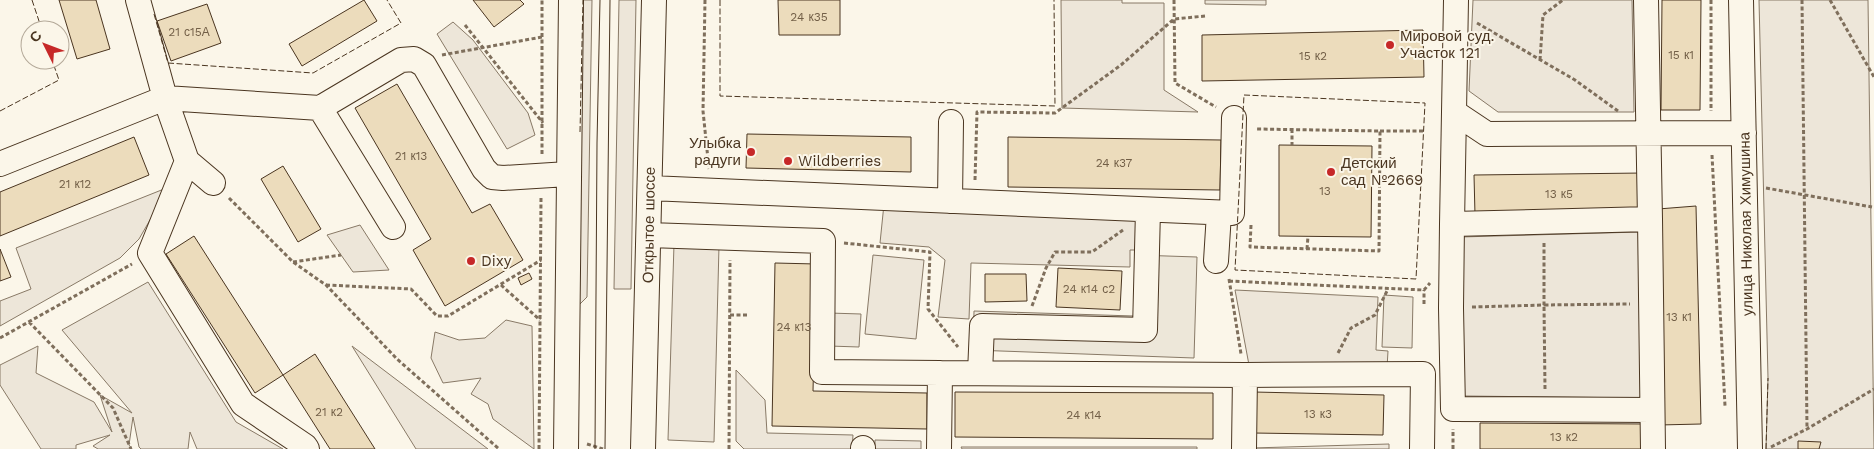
<svg xmlns="http://www.w3.org/2000/svg" width="1874" height="449" font-family="'Work Sans',sans-serif">
<rect width="100%" height="100%" fill="#fbf6e9"/>
<path fill="#ede6d9" stroke="#887966" d="M581,0H592L587,297L575,309Z
M619,0H636L631,289H614Z
M1061,0H1122V3H1164V90L1198,112L1062,108Z
M1473,0H1632L1634,112H1498L1469,91Z
M1759,0H1868L1874,449H1766L1768,378Z
M453,22L473,40L519,101L528,113L535,135L507,149L437,34Z
M169,187L139,239L120,258L0,326V301L31,289L16,248Z
M884,204L1143,216L1141,250H1130V267L971,263L969,319L938,317L945,260L929,247L880,243Z
M360,225L389,270L353,272L327,235Z
M1639,232L1641,398L1464,396L1460,237Z
M674,244L719,246L714,442L668,440Z
M873,255L924,260L916,339L865,334Z
M148,282L236,422L283,449H197L190,432L188,449H141L139,447L133,417L129,445L132,449H98L93,446L110,435L76,445V449H41L0,385V365L38,346L36,373L94,402L112,432L100,395L132,413L62,330Z
M1235,290L1378,297L1376,350L1388,351L1387,368L1249,365Z
M829,313L861,314L859,347L829,346Z
M506,320L532,326L534,449L493,419L488,404L471,394L481,378L443,383L431,358L435,332L459,340L485,338Z
M352,346L488,449H416Z
M736,370L765,400L767,433L853,435L852,449H744L736,441Z
M875,440L921,441V449H875Z
M1389,444V449H1251L1252,448Z
M961,447H1197V449H962Z"/>
<path fill="#ede7d9" stroke="#887966" d="M1205,0H1266V5L1205,4Z
M1137,255L1197,257L1194,358L973,350L974,311L1134,316Z
M1384,295L1413,297L1412,348L1382,347Z"/>
<path fill="#ecdcbc" stroke="#4a3520" d="M59,0H96L110,49L77,59Z
M364,0L377,21L302,66L289,44Z
M473,0H520L524,4L494,27Z
M778,0H840V35H779Z
M1662,0H1701L1700,110H1661Z
M207,4L221,43L171,61L157,21Z
M1423,30L1424,77L1202,81V35Z
M397,84L472,213L490,204L523,260L445,306L413,250L431,239L355,108Z
M747,134L911,137V172L746,168Z
M134,137L149,175L0,236V192Z
M1008,137L1221,140L1220,190L1008,187Z
M1279,145L1372,146L1371,237L1279,236Z
M283,166L321,229L298,242L261,179Z
M1643,173V212L1475,215L1474,175Z
M1696,206L1701,424L1659,425L1658,209Z
M194,236L283,375L255,393L166,254Z
M0,249L11,277L0,281Z
M775,263L816,264L813,391L927,393V429L772,426Z
M1058,268L1122,271L1120,310L1056,307Z
M529,273L532,279L521,285L518,278Z
M985,274H1026L1027,301L985,302Z
M315,354L375,449H330L283,375Z
M955,392L1213,393V439L955,437Z
M1254,392L1384,395L1383,435L1253,433Z
M1480,423L1648,424L1647,449H1480Z
M1798,441L1821,442L1819,449H1798Z"/>
<g fill="none" stroke-linecap="round" stroke-linejoin="round">
<g stroke="#4a3520" stroke-width="26">
<path id="minor" d="M138,0L165,98L187,161L213,183
M1646,0L1650,219
M1741,0L1750,449
M320,108L401,60L414,59L424,65L484,169L492,177L503,178L568,174
M1454,112L1487,134L1744,133
M187,161L150,253L243,404L305,446L307,449
M0,164L165,98L320,108L393,227
M650,188L1232,213L1234,118
M950,201L951,122
M1452,224L1456,0
M649,235L823,241L822,372L940,373L939,449
M1216,261L1219,213
M940,373L1245,375L1244,449
M980,373L982,326L1145,330L1148,210
M1245,375L1423,374L1422,449
M1652,410L1453,409L1451,308L1452,224L1650,219L1653,449
M566,449L571,0
M643,449L654,0
M863,449V448"/>
</g>
<path stroke="#7f6f5c" stroke-width="3" stroke-dasharray="4 2.5" stroke-linecap="butt" d="M705,0L703,111L709,169
M1174,0L1175,83L1216,107
M1711,0V111
M1802,0L1807,429
M1830,0L1874,77
M1477,23L1575,80L1618,111
M465,25L543,123
M442,55L542,37
M1540,60L1543,15L1563,0
M1292,129V145
M1380,131H1423
M542,154V0
M1712,155L1725,406
M975,180L977,112L1055,113L1121,65L1174,19L1205,16
M1766,188L1872,207
M229,198L293,262L326,285L397,359L499,449
M1251,225L1250,247L1379,251L1380,131L1256,129
M844,243L930,252L928,309L958,347
M1307,249L1308,236
M293,262L341,255
M1229,279L1241,354
M1229,281L1424,290L1430,283
M326,285L411,289L437,316H448L541,260
M501,285L540,320
M1424,304V290
M1032,306L1046,268L1055,252H1092L1123,230
M1472,307L1544,305V242
M730,315H747
M29,322L113,408L131,449
M0,338L132,264
M1338,353L1351,328L1375,315L1388,289
M1545,389L1544,305L1630,304
M587,444L603,449
M1771,447L1807,429L1874,389
M539,449L541,198
M729,449L730,260
M1453,449V429"/>
<use href="#minor" stroke="#fbf6e9" stroke-width="24"/>
<path stroke="#4a3520" stroke-width="1" d="M595,449L597,143L600,0
M605,449L610,0"/>
<path stroke="#4a3520" stroke-width="1" stroke-dasharray="6 2.5" stroke-linecap="butt" d="M32,0L42,30
M720,0V96L1055,106L1054,0
M154,14L168,63L313,73L401,23L387,0
M1244,95L1425,103L1416,279L1235,270Z
M0,111L59,80L52,60
M580,132L583,0
M1766,449L1768,378"/>
</g>
<g fill="#c62828" stroke="#fbf6e9" stroke-width="2">
<circle cx="1390" cy="45" r="5"/>
<circle cx="751" cy="152" r="5"/>
<circle cx="788" cy="161" r="5"/>
<circle cx="1331" cy="172" r="5"/>
<circle cx="471" cy="261" r="5"/>
</g>
<g text-anchor="middle" dominant-baseline="central" stroke-width="4" stroke-linejoin="round" paint-order="stroke">
<g font-size="12" fill="#725f47">
<text x="809" y="17">24 к35</text>
<text x="189" y="32">21 с15А</text>
<text x="1681" y="55">15 к1</text>
<text x="1313" y="56">15 к2</text>
<text x="411" y="156">21 к13</text>
<text x="1114" y="163">24 к37</text>
<text x="75" y="184">21 к12</text>
<text x="1325" y="191">13</text>
<text x="1559" y="194">13 к5</text>
<text x="1089" y="289">24 к14 с2</text>
<text x="1679" y="317">13 к1</text>
<text x="794" y="327">24 к13</text>
<text x="329" y="412">21 к2</text>
<text x="1318" y="414">13 к3</text>
<text x="1084" y="415">24 к14</text>
<text x="1564" y="437">13 к2</text>
</g>
<g font-size="15" fill="#4a3520" stroke="#fbf6e9" text-anchor="start">
<text x="1400" y="36">Мировой суд.<tspan x="1400" dy="17">Участок 121</tspan></text>
<text x="741" y="143" text-anchor="end">Улыбка<tspan x="741" dy="17">радуги</tspan></text>
<text x="798" y="161">Wildberries</text>
<text x="1341" y="163">Детский<tspan x="1341" dy="17">сад №2669</tspan></text>
<text x="481" y="261">Dixy</text>
</g>
<g font-size="15" fill="#4a3520" stroke="#fbf6e9">
<text transform="translate(1746 224) rotate(-91)">улица Николая Химушина</text>
<text transform="translate(649 225) rotate(-89)">Открытое шоссе</text>
</g>
</g>
<g transform="translate(45 45) rotate(312)"><circle r="24" fill="#fbf6e9" stroke="#b4a999"/>
<path d="M0-4L9 19L0 12L-9 19Z" fill="#c62828"/>
<text y="-8" font-size="14" font-weight="bold" text-anchor="middle" fill="#4a3520">С</text>
</g>
</svg>
